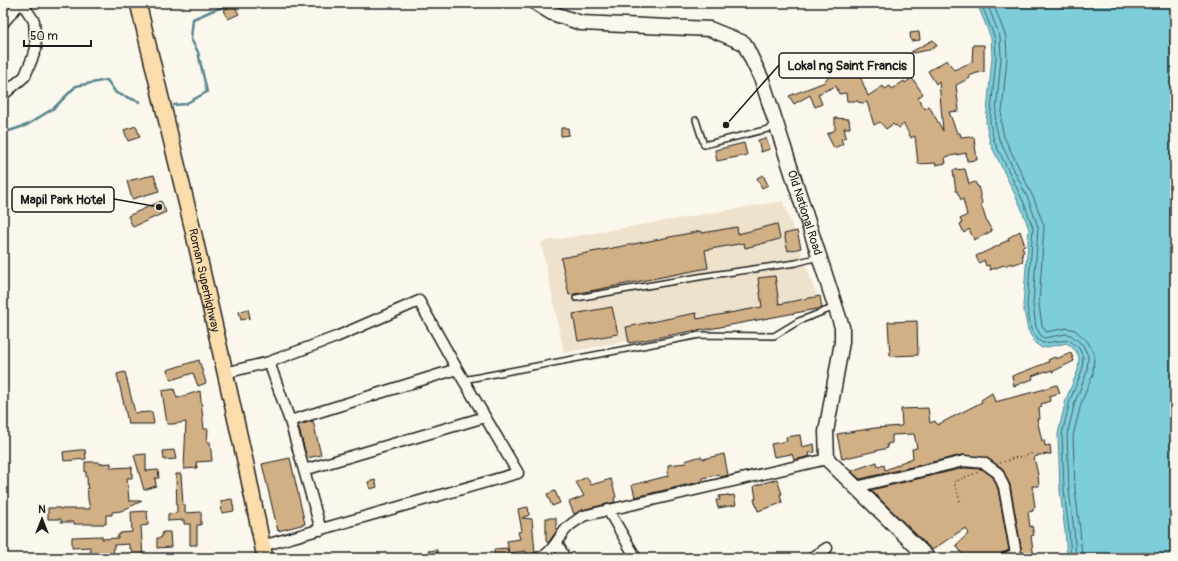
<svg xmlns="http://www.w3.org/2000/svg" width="1178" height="561" font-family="Pangolin,sans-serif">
<rect width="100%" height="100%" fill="#fbf7ec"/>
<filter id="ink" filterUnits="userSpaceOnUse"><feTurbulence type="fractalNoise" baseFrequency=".025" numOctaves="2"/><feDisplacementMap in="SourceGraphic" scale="8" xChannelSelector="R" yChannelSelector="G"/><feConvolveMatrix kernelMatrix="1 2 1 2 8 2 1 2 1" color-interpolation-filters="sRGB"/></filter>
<g filter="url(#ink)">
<path fill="#efe2cd" d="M783,201L820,304L564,353L541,242Z"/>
<path fill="#7dcdda" stroke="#56868e" d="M977,3H1175V558H1067L1065,531L1060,491L1058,434L1066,399L1078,370L1079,357L1076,351L1067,343L1042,348L1035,343L1028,330L1023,306L1029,229L1020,205L990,143L986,123L992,57L991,38Z"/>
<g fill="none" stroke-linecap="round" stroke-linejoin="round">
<path stroke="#436368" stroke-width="1" d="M981,3L995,38L996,57L990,123L994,141L1024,203L1033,228L1027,306L1031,329L1038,340L1043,343L1069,340L1079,348L1083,357L1082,371L1070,400L1062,435L1064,490L1069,531L1071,558
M987,3L1000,37L1001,58L995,122L999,139L1029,201L1038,227L1033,305L1036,327L1041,336L1044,338L1066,334L1071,335L1083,345L1088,356L1087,372L1075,402L1067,435L1069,490L1074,530L1076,558
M993,3L1006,37L1007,58L1001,122L1004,137L1034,199L1044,226L1039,305L1042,325L1046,332L1067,328L1075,330L1088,342L1094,354L1093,374L1081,404L1073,436L1075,489L1080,530L1082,558"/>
<path stroke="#56868e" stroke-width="2.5" d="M174,105L185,104L207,92L198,52L191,39L193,19L214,10L237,3
M3,133L27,125L54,108L76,86L107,80L116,93L140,102"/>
</g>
<path fill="#d2b085" stroke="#1c1c1c" d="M234,5L239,14L228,19L224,10Z
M919,32L920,40L911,41L910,33Z
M933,40L937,46L929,50L912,53L911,52Z
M973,45H984V72L977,73L969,76L970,78L956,85L959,111L949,112L957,133H960L961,137L970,136V138L974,137L977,160L967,161L966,153L945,157L946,163L936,165V163L918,164L915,136L911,138L904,124L899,128L896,125L895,126L893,124L886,129L880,122L874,125L867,102L863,103L858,102V101H847L846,93L839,94L836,86L818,94L822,104L815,107L810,95L794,104L789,96L825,82L824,81L829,77L821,64L830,57L836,66L849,59L862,76H860L868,96L883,86L885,89L890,86L892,89L904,81L905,83L912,78L923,94L918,98L925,109L929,106L943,131L939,81L936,84L928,71L947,60L954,70L972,62Z
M835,118L849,119L850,128H844L846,137L841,139L843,144L834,148L827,134L835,130Z
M136,126L140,137L128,141L124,130Z
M561,128H568L569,135L561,136Z
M766,138L770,149L761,152L758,140Z
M744,143L747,155L717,161L715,150Z
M965,169L969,184L975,182L977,186H978L982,203L981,204L986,220L992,231L974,240L969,229L964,233L960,224L962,223L960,219L967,215L963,199L961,200L957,191H956L953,170Z
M154,175L159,191L132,199L127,181Z
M763,175L768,185L762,188L757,178Z
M161,201L166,212L133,227L128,216Z
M777,224L780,239L745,248L744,243L705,250L708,268L569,295L561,258L701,231L702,233L737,227L738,234Z
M797,231L801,248L788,251L784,234Z
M1020,231L1025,246L1022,247L1024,252L1022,253L1023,261L1012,265L1011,263L1005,266L1004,265L990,270L989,265L986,266L984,260L979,263L976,256L1000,245V244L1009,240L1008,238Z
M775,276L779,304L820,296L822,308L704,330L703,329L629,343L626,327L696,313L697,319L762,307L758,278Z
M612,307L618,334L578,341L573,314Z
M248,309L250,318L241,320L239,312Z
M917,321L918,355L890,356L888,322Z
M1071,353L1074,361L1052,372V370L1046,372V371L1032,376L1033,379L1014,386L1012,376L1049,362L1048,360L1055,357L1056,359Z
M199,360L206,383L198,386L193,373L171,380L167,370Z
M125,372L135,413L152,412L154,424H128L127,418L117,374Z
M1057,385L1060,393L1049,396L1050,401L1041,404L1042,407L1039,408L1040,419H1037L1042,441L1044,440L1045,446L1050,445L1051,454L1038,455V456L1034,457L1038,475L1039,486H1032L1035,507L1033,508V511L1028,512L1030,527L1032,526L1034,535L1031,536L1034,558H1021L1022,553L1010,485L1002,468L987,458L962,455L860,479L851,471L877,462L878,467L884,465L885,470L900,464V463L913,458L912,449L917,448L914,434L892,435V443L887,444L888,448L842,459L837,434L875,428L901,426L902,425L901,409L928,408L930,423L935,421L937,425L982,402L981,400L992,393L995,402L1049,388V387Z
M174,389L177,398L200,391L204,429H208L207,442H210L212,461L196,462L197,468L184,469L186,422L173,424H167L162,391Z
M313,421L321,455L307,458L298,425Z
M800,435L802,447L814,444L815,452L809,453L810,456L794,460L792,454L774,457L771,444L787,441L786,437Z
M79,450H85L86,459L64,461L63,452Z
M174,450L176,459L164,460L163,451Z
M146,454V471L158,470L159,478H155L156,486L144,490L134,455Z
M724,454L728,475L721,477L720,474L703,478V481L635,497L632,485L668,476V465L686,463L685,461L698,457H702L703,459Z
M290,458L305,524L278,531L262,464Z
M85,462H99V464L111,463V468L132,467V478H127L129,501H142L121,511L112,512V515H106V524H74V522H61V519H48V508H60V509H90L88,499L87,477H86V472H85Z
M964,468L982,469L993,477L998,489L1009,550L1001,554L1000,558H965L956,545L969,533L965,528L932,550L871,490Z
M176,474H181L183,505H185V513L201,512V525H197V545H190V524H184V520L168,521V514L177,513Z
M587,477L591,485L611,479L616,497L614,498L615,502L582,510L574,514L569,502L584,496L576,482Z
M777,479L782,494H780L782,503L758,511L754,499H756L754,486Z
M375,480L377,487L370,489L368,482Z
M555,491L560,503L552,506L547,494Z
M729,495V496L734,495L736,505L718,508L716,500H720L719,496Z
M232,499L234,511L222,513L221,501Z
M528,507L529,515L522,518L532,519L535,552L532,554L526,555V551L509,553L507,541L520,539L518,532L522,531L518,509Z
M147,511L148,525L141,526L143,558H132L131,548H129V544L114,545L113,558H91L90,547L72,548V537L102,536V539L118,538V535H120V533L132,532L131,512Z
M546,518H556V529H558L548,543L546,541Z
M163,532H170L171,547L157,548V538H161Z
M507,548L508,555L495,557L494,549Z
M437,550L438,558H429L428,551Z"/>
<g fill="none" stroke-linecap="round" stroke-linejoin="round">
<g stroke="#1c1c1c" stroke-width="8">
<path id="service" d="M696,120L704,145L776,127
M576,298L705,276L796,263L818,257
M463,380L700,335L774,336L799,321L835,307"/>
</g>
<g stroke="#1c1c1c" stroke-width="13">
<path id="minor" d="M3,23L20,3
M3,95L25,76L36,49L34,21L22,3
M269,362L290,421L321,530
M225,373L269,362L336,337L419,301L457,369L518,473L262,546
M290,421L457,369
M304,470L485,417
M856,487L964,461L984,463L998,473L1004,487L1016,554L1006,558
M608,510L636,558
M557,543L565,558
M537,558C552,556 558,537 568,527C572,523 578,520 583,516L827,459
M812,558L827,548"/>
</g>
<g stroke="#1c1c1c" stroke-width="17">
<g id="secondary">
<path id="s1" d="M536,3L552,13L581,23L710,29L744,43L762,80L842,327V342L826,432L827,459L925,555L927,558"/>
</g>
</g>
<g stroke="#1c1c1c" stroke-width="18">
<g id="primary">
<path id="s2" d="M138,3L192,226L246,465L265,558"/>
</g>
</g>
<path stroke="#1c1c1c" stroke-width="1.5" stroke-dasharray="1 3" stroke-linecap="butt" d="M1000,463L1014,458L1033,453
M960,501L954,482L978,472"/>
<use href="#service" stroke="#fbf7ec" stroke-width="5"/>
<use href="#minor" stroke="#fbf7ec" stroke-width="10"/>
<use href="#secondary" stroke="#fbf7ec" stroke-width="14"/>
<use href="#primary" stroke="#faddab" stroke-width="15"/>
</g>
</g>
<g text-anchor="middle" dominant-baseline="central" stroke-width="4" stroke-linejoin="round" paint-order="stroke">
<g font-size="12" fill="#1c1c1c" stroke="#fbf7ec">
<text stroke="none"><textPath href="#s1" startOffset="396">Old National Road</textPath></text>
<text stroke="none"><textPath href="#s2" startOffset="285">Roman Superhighway</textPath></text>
</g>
</g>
<path fill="none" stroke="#1c1c1c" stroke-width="1.5" d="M726 125L779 65M159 207L114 199"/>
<g fill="#1c1c1c" stroke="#fbf7ec" stroke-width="1.5">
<circle cx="726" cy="125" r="4"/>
<circle cx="159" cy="207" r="4"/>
</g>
<g fill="#fbf7ec" stroke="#1c1c1c" stroke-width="1.5">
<rect x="779" y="53" width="135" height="25" rx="4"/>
<rect x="12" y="187" width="102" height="25" rx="4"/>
</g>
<g font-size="13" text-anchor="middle" font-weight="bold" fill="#1c1c1c">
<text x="847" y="70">Lokal ng Saint Francis</text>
<text x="63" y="204">Mapil Park Hotel</text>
</g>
<rect width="1178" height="561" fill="none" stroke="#fbf7ec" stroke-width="16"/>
<rect x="8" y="8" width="1162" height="545" fill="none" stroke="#1c1c1c" stroke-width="1.5" filter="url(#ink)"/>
<g transform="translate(42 519)" stroke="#fbf7ec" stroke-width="3" paint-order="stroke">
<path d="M0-3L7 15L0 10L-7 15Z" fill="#1c1c1c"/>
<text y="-6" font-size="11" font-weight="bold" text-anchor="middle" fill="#1c1c1c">N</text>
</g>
<path d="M24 40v6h67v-6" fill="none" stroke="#1c1c1c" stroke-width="2"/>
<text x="30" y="40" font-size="12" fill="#1c1c1c" stroke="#fbf7ec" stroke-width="3" paint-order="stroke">50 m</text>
</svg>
